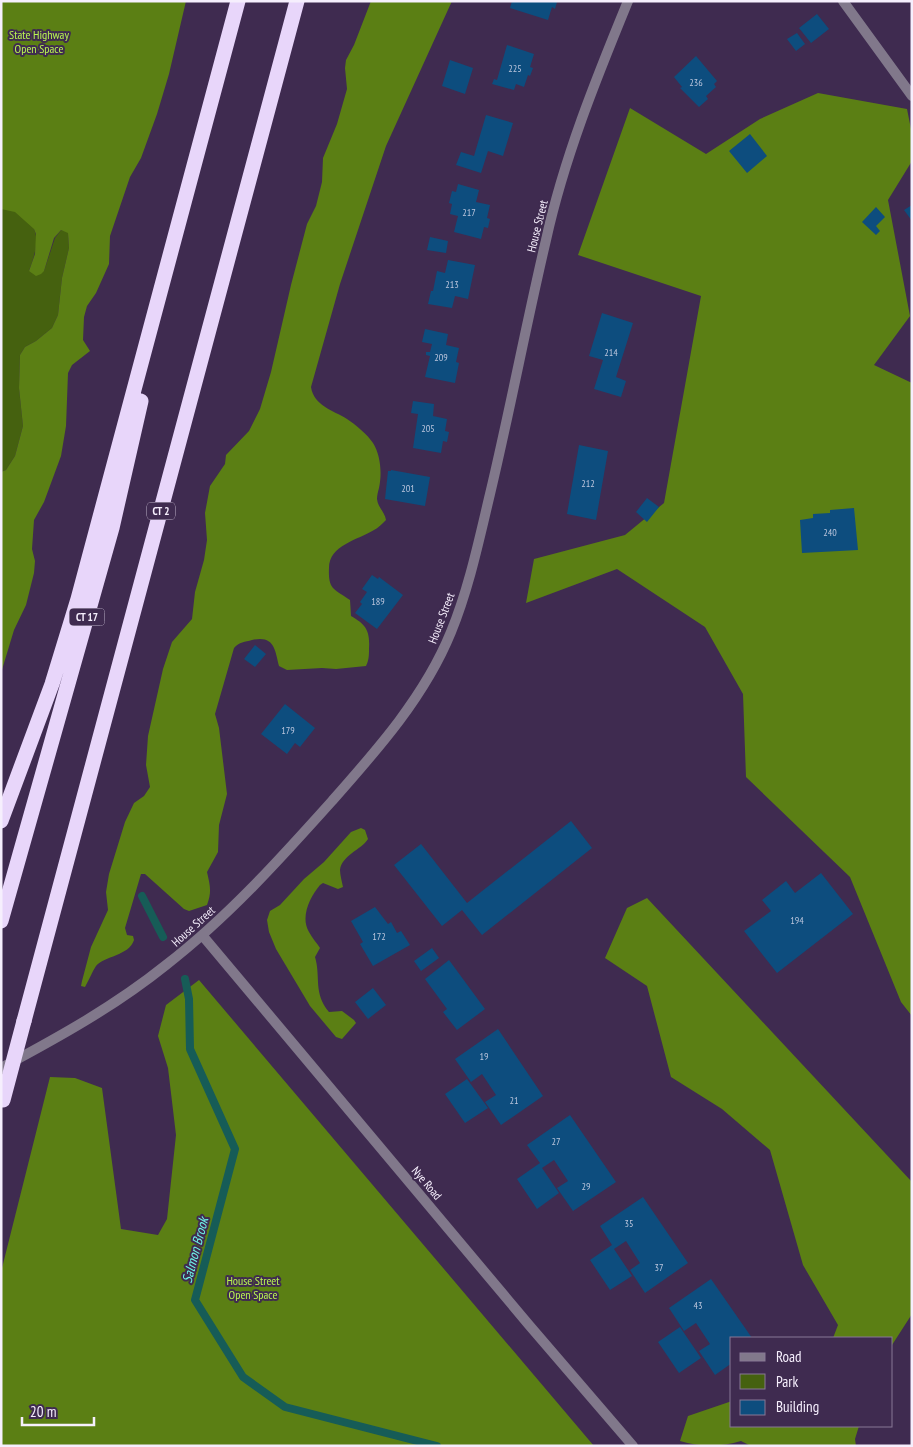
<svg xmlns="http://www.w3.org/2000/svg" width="913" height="1447" font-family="'PT Sans Narrow',sans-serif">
<rect width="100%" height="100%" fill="#3f2b50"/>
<path fill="#45610f" d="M1,1L34,229C40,242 33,259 29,271H44L55,238L61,230L68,232L69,248L62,278L58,315L52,328L36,341L25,347L20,355L19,388L23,426L15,456L6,470L1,472Z"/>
<path fill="#5b7f14" d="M1,1H186L169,74L157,114L141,158L130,177L110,236L109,264L96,293L87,306L84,317L83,340L90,351L72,365L68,373L66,426L61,456L44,502L34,520L32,549L35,561L34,573L26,605L14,630L1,673V472L6,470L15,456L23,426L19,388L20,355L25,347L36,341L52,328L58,315L62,278L69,248L68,233L61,230L54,238L44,271L41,274L36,276L29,271L35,254L36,234L34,229L15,212L1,209Z
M371,1H452L386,146L340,284L311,387C314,406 333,410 347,419C355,424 368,435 373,443C381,456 382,474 379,488C378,492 377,495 377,499C378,508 385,512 386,520C382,524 378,528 374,530C358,540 329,545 329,568C328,590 334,589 350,600L351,616C367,625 370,632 369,649C369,655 369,660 366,666L336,669L322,668L287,670L279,666C275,649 274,635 252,640C245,642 239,642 234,648L215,714L219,728L227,794L219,825L218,852L207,872C210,885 212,892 207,905L189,911L184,909L145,874H141L125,928L127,935L133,936L134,940C129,956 104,956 96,966C92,972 89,980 85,987L81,986L82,981L91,947L108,910L106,892L109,874L125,822L134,803L144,796L150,787L146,765L148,736L163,669L172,642L192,619L195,592L204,560L207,540L205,513L210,486L225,464L226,455L249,431L260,409L271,372L291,285L307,224L316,206L322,182L323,158L337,124L347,89L345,68L346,60L354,45Z
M818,93L907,109L912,134V161L888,200L910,316L874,365L912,383V1016L901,1002L850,877L746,777L743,694L705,627L617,569L526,603L534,559L625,535L664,503L701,296L578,255L630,108L706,154L760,119Z
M361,828L365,830L368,839C361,850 342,855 340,870C340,875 342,882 343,887L338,889L323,883L320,885C310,897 300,917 309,932C312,938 317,943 320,948L315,957C321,977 313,993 329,1012L342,1011L354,1020L356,1023L342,1039L336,1037L310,1006L276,949L269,932L267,920L270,911L280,905L304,879L324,862L351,832Z
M647,898L912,1182V1314L892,1345V1338H833L838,1325L803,1265L770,1150L722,1109L671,1077L647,986L605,958L627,908Z
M199,980L594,1446H1V1272L50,1077L75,1078L102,1088L121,1229L158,1235L167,1219L176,1135L168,1068L158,1036L166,1005Z
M732,1401V1426H859L855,1439L856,1446H751L741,1441C721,1447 700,1447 680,1441L688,1416Z"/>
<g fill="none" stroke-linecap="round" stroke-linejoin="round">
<path stroke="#165c57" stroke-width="8" d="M142,896L163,937
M185,979L189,999L190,1049L235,1149L195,1300L243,1377L285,1407L437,1446"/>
</g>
<path fill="#0d4d7e" d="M512,1H554L557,2L555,9L552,7L548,20L510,8Z
M817,14L829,29L811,43L799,28Z
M797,33L805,44L796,51L787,39Z
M507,45L534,54L530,67L533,68L530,76L528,75L524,87L516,84L514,90L492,84L494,79L497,80Z
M696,56L717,81L714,84L716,87L706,96L708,99L699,107L680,88L682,87L674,77Z
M450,60L473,68L465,94L442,86Z
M486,115L513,123L503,156L488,151L481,173L456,165L461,152L474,156Z
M750,134L767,156L747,173L729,151Z
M458,184L479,190L476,202L490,205L487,218L490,219L488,228L484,227L481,239L454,232L458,216L450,214L452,204L449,203L452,191L456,192Z
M912,205V221L904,210Z
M876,207L885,217L876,226L880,231L876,235L862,222Z
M430,237L448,241L446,253L427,250Z
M448,260L475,265L468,299L455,296L452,308L428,304L431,291H433L437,271L445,273Z
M602,313L633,323L616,377L626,381L621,397L594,389L603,360L589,356Z
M425,329L448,334L446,345L459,348L456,362L459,363L455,383L425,377L430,356L426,355V352H430L432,344L422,342Z
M413,401L434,404L433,416L447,419L445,431L449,432L447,442L443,441L441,453L413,448L418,414L411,413Z
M579,445L608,451L596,520L567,514Z
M391,470L430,477L425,506L385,499L388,471H391Z
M647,498L659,507L647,522L636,512Z
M854,508L858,550L802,553L800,520L813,518V514L830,513V510Z
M372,575L378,579L379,577L403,595L377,629L355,613L362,604L360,602L367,592L362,589Z
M255,645L266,654L255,667L244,659Z
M285,704L315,728L300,747L295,743L287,754L261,734Z
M571,821L592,848L482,935L462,910L442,926L394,865L421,844L467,903Z
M821,873L853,914L777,973L744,931L771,911L762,900L786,881L795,893Z
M375,907L388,924L391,922L397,933L401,931L410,945L373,966L360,944L363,942L351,921Z
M432,948L439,958L421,971L414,961Z
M449,960L485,1009L457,1030L443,1012L447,1009L425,979Z
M373,988L386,1005L368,1019L355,1002Z
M498,1029L543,1096L501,1125L485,1102L496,1095L482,1074L471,1082L455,1059Z
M467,1079L488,1108L465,1123L445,1094Z
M570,1115L616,1182L573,1211L557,1188L568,1181L554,1160L542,1168L559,1193L537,1209L517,1179L540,1163L527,1145Z
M643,1197L688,1263L645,1293L630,1270L640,1263L626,1241L614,1249L632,1276L610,1290L590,1260L612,1245L600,1226Z
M711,1279L752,1338H732V1363L715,1375L699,1351L710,1344L696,1323L684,1331L669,1308Z
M680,1327L701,1358L679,1373L658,1342Z"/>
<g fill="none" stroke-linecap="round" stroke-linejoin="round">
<path stroke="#81788b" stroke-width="10" d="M843,1L912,96
M202,935L529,1325L633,1446
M1,1068C59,1037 115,1006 166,965C228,917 280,859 332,801C378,749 425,696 451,632C469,588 479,540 490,494C510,410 526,325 546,240C564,158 596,79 628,1"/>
<path stroke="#e8d6fa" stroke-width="15" d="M1,821L52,684L78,599L238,1
M1,921L112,528L141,401
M24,1021L297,1"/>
<path stroke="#e8d6fa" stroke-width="15" d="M3,1100L24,1021"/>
</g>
<g text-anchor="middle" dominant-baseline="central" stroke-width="4" stroke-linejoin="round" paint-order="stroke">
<g font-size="10" fill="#bcc6dd">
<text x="515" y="68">225</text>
<text x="696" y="82">236</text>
<text x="469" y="212">217</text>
<text x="452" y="284">213</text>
<text x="611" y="352">214</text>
<text x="441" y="357">209</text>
<text x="428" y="428">205</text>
<text x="588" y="483">212</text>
<text x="408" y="488">201</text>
<text x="830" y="532">240</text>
<text x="378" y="601">189</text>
<text x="288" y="730">179</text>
<text x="797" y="920">194</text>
<text x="379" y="936">172</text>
<text x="484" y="1056">19</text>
<text x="514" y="1100">21</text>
<text x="556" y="1141">27</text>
<text x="586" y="1186">29</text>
<text x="629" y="1223">35</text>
<text x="659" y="1267">37</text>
<text x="698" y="1305">43</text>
</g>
<g fill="#3f2b50" stroke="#bfb4c9" stroke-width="1">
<rect x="147" y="502.5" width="28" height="17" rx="4"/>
<rect x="69.5" y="608.5" width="35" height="17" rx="4"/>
</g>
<g font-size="11" font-weight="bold" fill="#f6effd">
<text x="161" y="511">CT 2</text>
<text x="87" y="617">CT 17</text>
</g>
<g font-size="12" fill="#b9f551" stroke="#3f2b50">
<text x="39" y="34">State Highway<tspan x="39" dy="14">Open Space</tspan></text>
<text x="253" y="1280">House Street<tspan x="253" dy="14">Open Space</tspan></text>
</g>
<g font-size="12" fill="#f6effd" stroke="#3f2b50">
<text transform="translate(537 226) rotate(-76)">House Street</text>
<text transform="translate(441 618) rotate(-69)">House Street</text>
<text transform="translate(193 926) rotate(-42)">House Street</text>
<text transform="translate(427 1183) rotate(50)">Nye Road</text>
</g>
<g font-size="14" font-style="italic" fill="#6ef4e9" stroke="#3f2b50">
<text transform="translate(195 1250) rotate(-75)">Salmon Brook</text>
</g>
</g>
<rect width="913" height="1447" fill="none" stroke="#f6effd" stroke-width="5"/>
<rect x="730" y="1337" width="162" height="90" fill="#3f2b50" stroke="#887995"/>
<rect x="740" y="1353" width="25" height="8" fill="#81788b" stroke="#887995"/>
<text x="776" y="1362" font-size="15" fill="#f6effd">Road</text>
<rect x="740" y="1374" width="25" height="15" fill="#45610f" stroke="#887995"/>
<text x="776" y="1387" font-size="15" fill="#f6effd">Park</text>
<rect x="740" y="1400" width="25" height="15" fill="#0d4d7e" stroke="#887995"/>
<text x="776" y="1412" font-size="15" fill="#f6effd">Building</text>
<path d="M22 1417v8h72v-8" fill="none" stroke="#f6effd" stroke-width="2.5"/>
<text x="30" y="1417" font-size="15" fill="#f6effd" stroke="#3f2b50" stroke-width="4" paint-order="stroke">20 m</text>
</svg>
